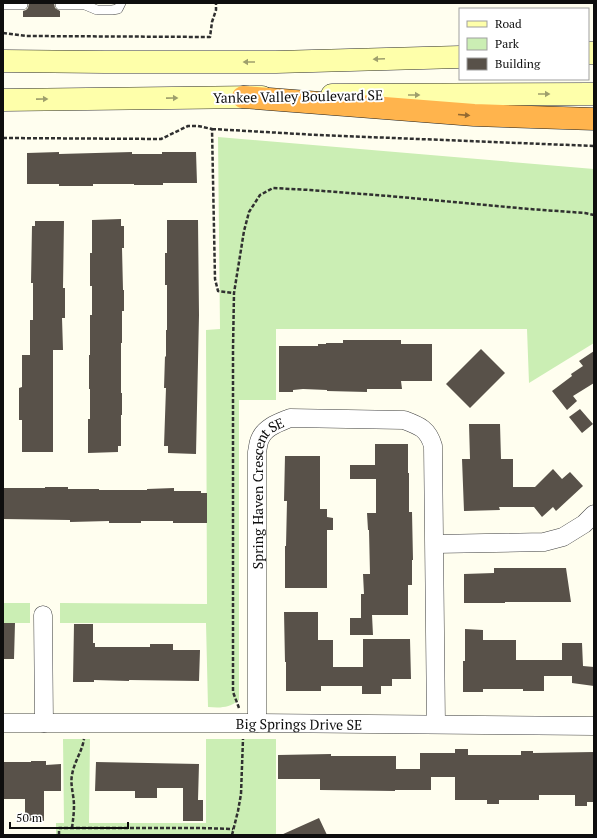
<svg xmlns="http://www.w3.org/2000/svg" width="597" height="838" font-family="'PT Serif',serif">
<rect width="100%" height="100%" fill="#fffeef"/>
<path fill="#cbeeb4" d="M218,137L594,169V343L529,383L527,329H276V400H239V700C229,708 221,708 208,707L206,623H60V603L207,604L206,330L220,329Z
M3,603H30V623H3Z
M63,739H90L89,823H206V739H276V835H56V823H64Z"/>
<path fill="#585149" d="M29,3H54L55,8L60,11V17H23V11L26,10L28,8Z
M59,152V154L132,152V154H162V152H196L197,183H163V185H134V184H93V186H59V184H27V153Z
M121,219V226H124V248H122L123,290H124V311H122V343H121V393H122V415H121V446H118V452L88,453V419H90V389H89V355H90V315H92V286H90V253H92V220Z
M167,220H198L199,315L196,454L168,453V446H164L166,388H164L165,356L166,357V330H167V285H165V253H167Z
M35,221H64L63,288H65V318H62L63,350H53V452H22V420H19V388L22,387V355H30V320H33V283H31L32,226H35Z
M343,340H401V344H432V381H401L402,389H367V392L327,391V390L303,389L293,390V392H279V346H318V344H326V343H343Z
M481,349L505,373L470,408L446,384Z
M594,351V383L573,396L577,401L567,410L552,391L572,376L571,374L583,366L579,361Z
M580,409L593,424L582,433L569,417Z
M469,424H500L501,459H513V487H535L553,469L562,479L570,472L583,486L556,511L553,507L542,517L534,507H499L500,510L464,511L462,459H470Z
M375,444H408V473H409V512H412L413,560H412V585H408V615H372L373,635H350V618H361V594H364L363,574H370L369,530H368L367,513H376V479H350V465H375Z
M285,456H320V509H327V517L333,518V530H327V588H285V546H286L287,501H284Z
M45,487H68V489H99V490H147V489L174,488V491H201V493H207V523H173V521H141V523H109V521L70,522V520L3,519V488H45Z
M494,568H566L571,602H505V603H464V574L494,573Z
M284,612H318V640H333V667H363V639H410L411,679H392V686H381V694H362V686H321V691H286V662H285Z
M3,623H15L14,659H3Z
M74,624H93V643H95V647H150V644H173V650H200L199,681L129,680V681L94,680V682H73Z
M465,629L483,630V640H516V660H562V643H582L583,666L594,667V686L572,683V676H544V691H523V689H483V692H463V661H465Z
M455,749H468V755H521V751H533V753L594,752V802H587V806H575V795H539V800H499V804H487V800H455V777H431V790H395V791L320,790V779H278V755L331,754V756H396V769H420V753H455Z
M31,761H46V765L61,764V791H44V821H25V799H3V762H31Z
M96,762L199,764L198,800H203V821H183V788H157V798H135V791H95Z
M319,818L327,835H281Z"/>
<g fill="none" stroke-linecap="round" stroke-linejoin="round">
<g stroke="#414141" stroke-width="10">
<path id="lane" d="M3,5H23
M60,5H85L97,10H112L118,9L121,3"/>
</g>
<g stroke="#414141" stroke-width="19">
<g id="street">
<path d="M435,544L544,542L563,537L584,524L594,514"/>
<path d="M43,615L44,723"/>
<path id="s1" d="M3,723H257L594,726"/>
<path id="s2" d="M257,723V452C258,448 258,443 260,439C265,427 278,423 290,418L404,420C420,426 428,429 433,446L436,724"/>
</g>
</g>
<g stroke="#303030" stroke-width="23">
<path id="secondary" d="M588,53H594
M3,61L104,62H276L460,57
M332,95L594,94
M3,100L262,97"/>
</g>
<g stroke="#1f1f1f" stroke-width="23">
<path id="highway" d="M243,97L474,115L594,119"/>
</g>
<path stroke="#303030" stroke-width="2.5" stroke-dasharray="4 2" stroke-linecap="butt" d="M3,33L26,36L210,37L212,22L216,10V3
M212,129L318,135L594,146
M3,138L161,139L188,126H198L212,129L215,279L218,291L234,293
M239,708L233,692V349L234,293L244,231L249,212L260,195L273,188L310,190L389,196L529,209L585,213L594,215
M72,828C73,820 74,813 74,806C74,795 70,785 72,775C74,762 82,752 84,739
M59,835V828H202L233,829
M232,835L238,811L241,794L243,739"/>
<use href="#lane" stroke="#fff" stroke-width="9"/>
<use href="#street" stroke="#fff" stroke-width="18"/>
<use href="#secondary" stroke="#feffaa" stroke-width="22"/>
<use href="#highway" stroke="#ffb44d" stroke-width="22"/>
</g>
<defs><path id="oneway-solid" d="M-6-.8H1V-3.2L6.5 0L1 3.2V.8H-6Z"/></defs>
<g fill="#9e9f6c">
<use href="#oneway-solid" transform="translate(379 59) rotate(178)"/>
<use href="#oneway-solid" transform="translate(249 62) rotate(180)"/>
<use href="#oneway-solid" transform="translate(544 94)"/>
<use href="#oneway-solid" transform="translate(414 95)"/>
<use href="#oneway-solid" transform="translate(172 98) rotate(-1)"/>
<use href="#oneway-solid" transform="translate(42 99) rotate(-1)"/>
</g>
<use fill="#936931" href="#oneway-solid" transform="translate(464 115) rotate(5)"/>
<g text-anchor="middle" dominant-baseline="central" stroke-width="4" stroke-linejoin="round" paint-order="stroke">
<g font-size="14" fill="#0e0e0e" stroke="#fff">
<text transform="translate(298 96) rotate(-1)">Yankee Valley Boulevard SE</text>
<text stroke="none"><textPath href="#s2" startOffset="234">Spring Haven Crescent SE</textPath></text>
<text stroke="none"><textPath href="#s1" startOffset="296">Big Springs Drive SE</textPath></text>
</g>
</g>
<rect width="597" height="838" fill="none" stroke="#0e0e0e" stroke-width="8"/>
<rect x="459" y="8" width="130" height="72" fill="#ffffff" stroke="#9f9f9f"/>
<rect x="467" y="21" width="20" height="6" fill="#feffaa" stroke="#9f9f9f"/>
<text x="495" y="28" font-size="12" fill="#0e0e0e">Road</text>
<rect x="467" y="38" width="20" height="12" fill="#cbeeb4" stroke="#9f9f9f"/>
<text x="495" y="48" font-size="12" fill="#0e0e0e">Park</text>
<rect x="467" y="58" width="20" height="12" fill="#585149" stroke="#9f9f9f"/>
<text x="495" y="68" font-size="12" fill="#0e0e0e">Building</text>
<path d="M10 822v6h118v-6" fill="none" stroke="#0e0e0e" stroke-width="2"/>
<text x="16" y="822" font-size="12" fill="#0e0e0e" stroke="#ffffff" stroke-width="3" paint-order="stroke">50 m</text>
</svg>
